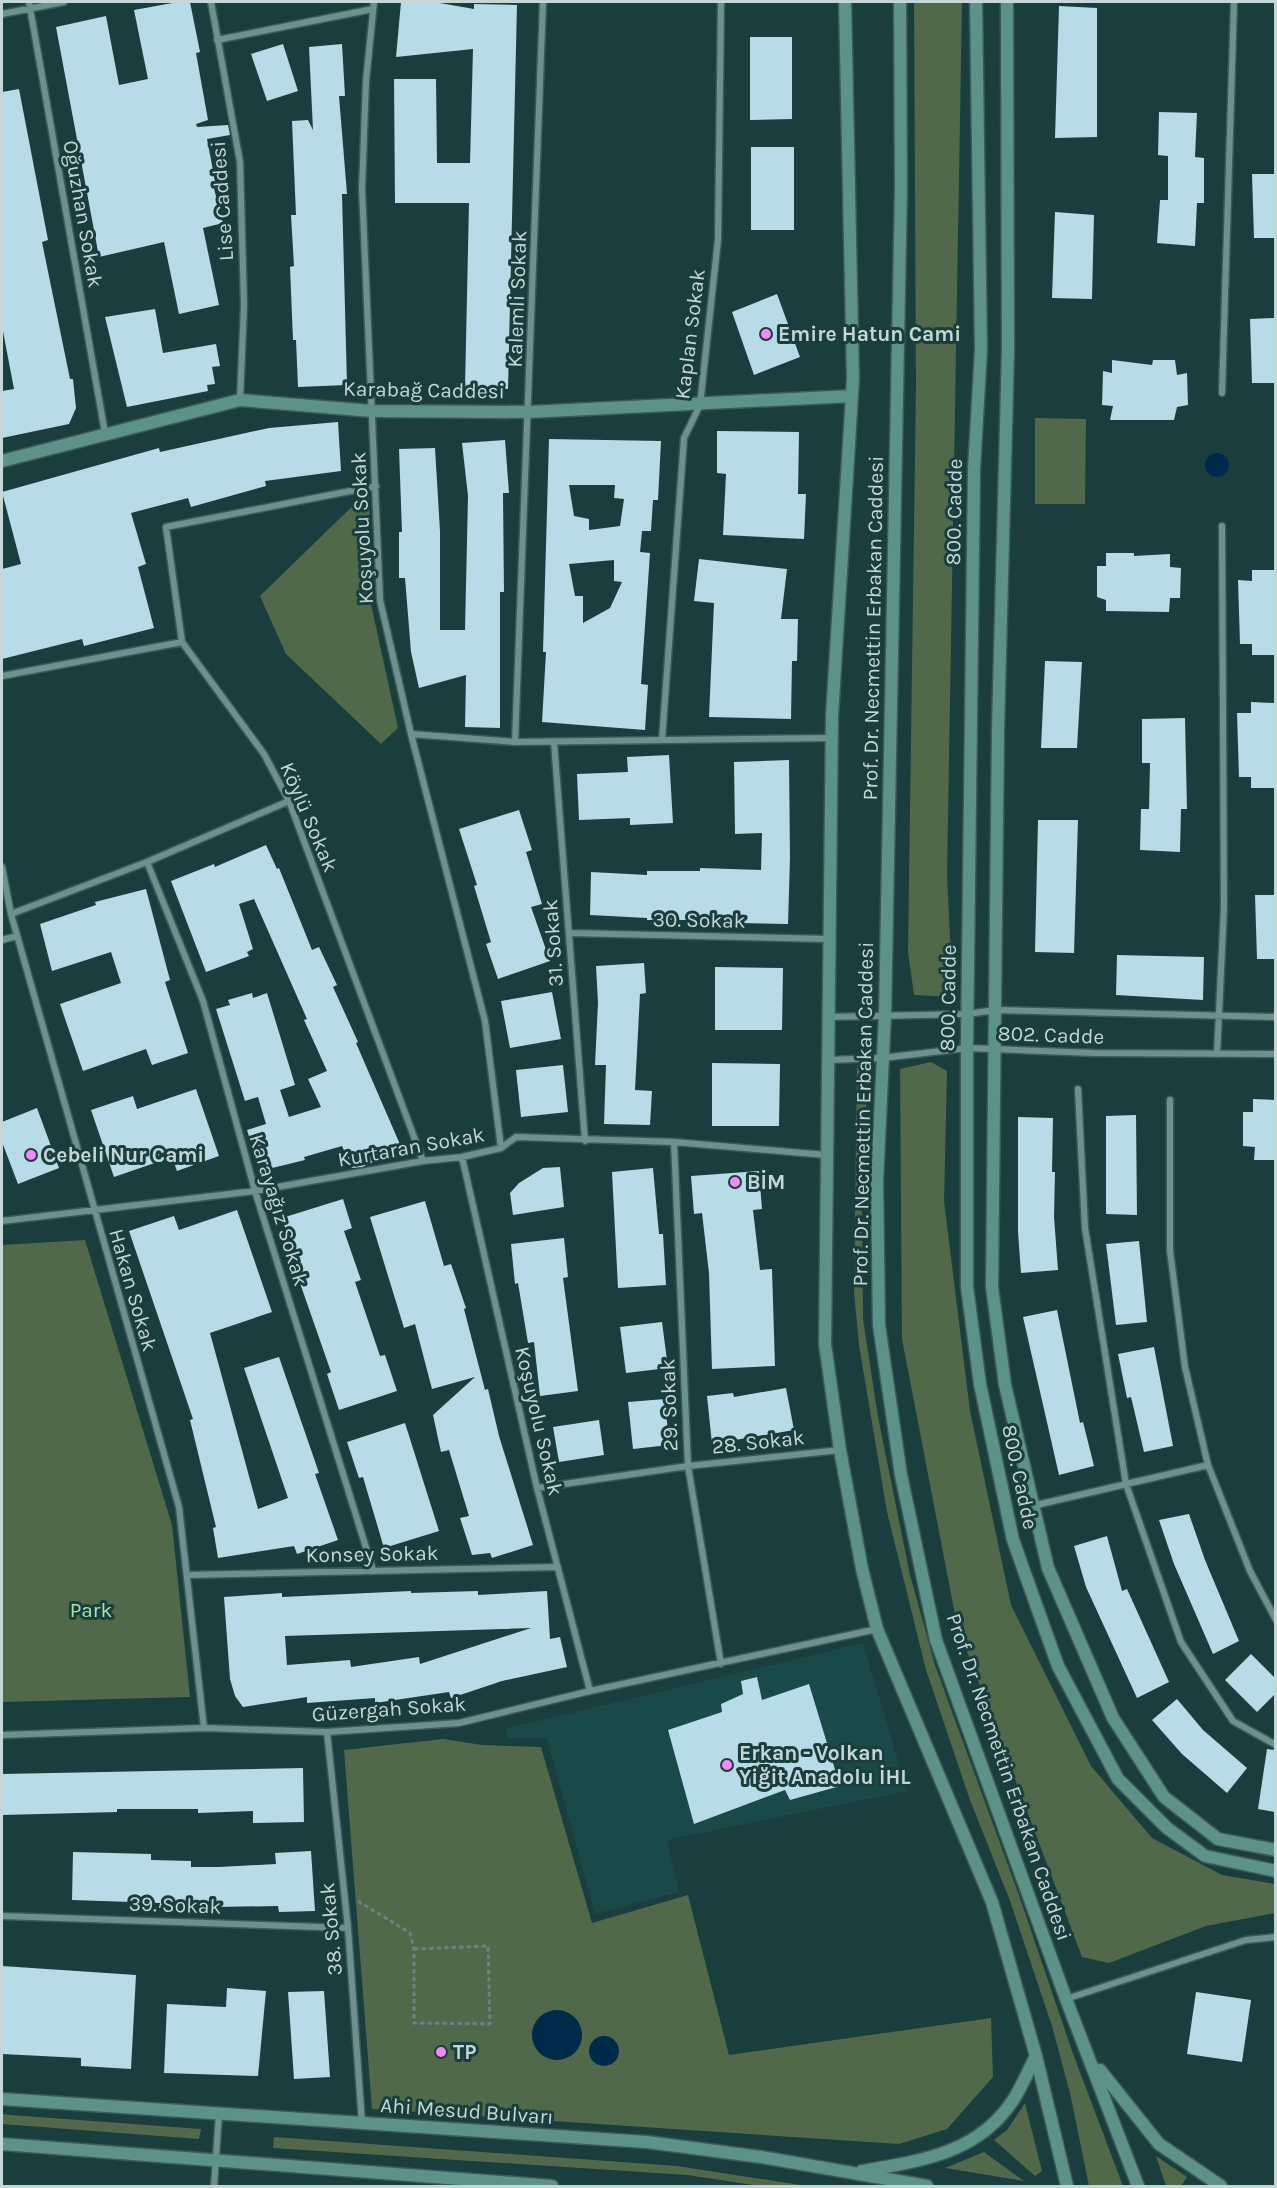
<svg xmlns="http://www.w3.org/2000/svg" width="1277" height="2188" font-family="Karla,sans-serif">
<rect width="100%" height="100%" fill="#1a3e3d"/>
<path fill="#194948" d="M863,1643L907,1791L667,1840L679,1892L595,1914L547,1738H508L504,1729Z"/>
<path fill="#51684b" d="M914,2H962L947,876L953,997L914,995L908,952L916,384Z
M1035,418L1086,419L1085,504H1035Z
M369,490L371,604L398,728L381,744L286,654L260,596Z
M931,1062L947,1071L944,1201L970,1411L1011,1605L1091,1766L1152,1838L1222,1875L1275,1884V1913L1206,1926L1109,1963L1082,1957L957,1625L902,1339L900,1069Z
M857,1065H868L862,1210L863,1319L878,1417L910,1575L935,1665L1020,1898L1072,2051L1123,2186H1089L1070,2093L1052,2026L1010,1901L970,1800L926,1670L887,1512L859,1345L854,1292Z
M85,1240L172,1525L190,1697L2,1702V1245Z
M443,1739L482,1745L541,1747L592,1923L688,1895L729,2055L991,2018L993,2077L947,2129L899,2144L372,2109L344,1750Z
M1025,2103L1042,2171L1035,2176L994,2140L1007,2130Z
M2,2114L11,2115L201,2129L199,2139L2,2124Z
M274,2137L677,2166L807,2186H760L687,2175L273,2148Z
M984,2152L1024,2181L945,2168Z
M1156,2156L1187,2177L1181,2186H1166Z"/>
<path fill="#002a49" d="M1205 465a12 12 0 1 1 24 0a12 12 0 1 1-24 0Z
M532 2035a25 25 0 1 1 50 0a25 25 0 1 1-50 0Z
M589 2051a15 15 0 1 1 30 0a15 15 0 1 1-30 0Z"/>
<path fill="#b7dbe7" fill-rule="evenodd" d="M178,2H190L200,52L196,53L208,120L196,124L197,127L228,125L230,135L207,139L215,181H212L223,223L203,228L219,305L179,314L164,242L99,257L56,27L106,16L119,85L148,79L134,10Z
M401,2H434L474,9V4L517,5L508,389L465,388L469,203H395L394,79H436L437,163H470L473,49L396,57Z
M1059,6L1097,8V137L1055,138Z
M750,37H792V119L750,120Z
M283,44L298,91L267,101L251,54Z
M342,44L345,96H339L347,194H342L347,385L298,387L296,340H293L290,267L294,266L291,215H296L292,121L308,120L313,130L309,47Z
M19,89L48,240L42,242L70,379H73L76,408L69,424L2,438V391L14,389L2,326V92Z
M1159,112L1197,113L1195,157L1204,158V203H1197L1195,246L1157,243L1160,200H1168V156L1158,155Z
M751,147H794V230H751Z
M1252,174H1275V238H1254Z
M1055,212L1094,215L1092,299L1052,298Z
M777,294L800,357L754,375L732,312Z
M155,309L163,353L216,344L220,366L212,367L215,384L207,385L208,391L127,407L105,317Z
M1275,318V383H1252L1250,319Z
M1112,360L1152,365L1153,360H1175L1177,375L1187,373L1188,405L1177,407L1174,420H1110L1113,406L1102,405L1103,371L1112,373Z
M338,422L341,471L265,481L266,486L191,507L188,498L131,513L146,564L138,567L154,628L84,646L82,639L2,659V569L21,564L2,492L159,448L160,452L269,428Z
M717,431L799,432L798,494H806L804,539L723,535L726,474L717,473Z
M549,439L661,441L658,500H653L651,531H642L640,552L650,553L641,684L648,685L645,730L542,722L546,652H543ZM569,485H615L614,498L624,499L620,526L589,530V519L574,516ZM614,560V581L622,582L610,608L583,623V596H575L569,564Z
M505,440L509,493H503L504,592H500V728L465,727L466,675L419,688L411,652L405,578H399V532H402L399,449L435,448L440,531V630H465L468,496L462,443Z
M1106,553H1134V556L1170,554V567L1181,568L1180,598H1170L1169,612L1106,611V600L1097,597V566H1106Z
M699,559L787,569L781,619H798L797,661H792L791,719L709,717L714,603L694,601Z
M1252,570H1275V655H1252V644H1240L1238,580L1252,581Z
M1045,661L1082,662L1077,748H1041Z
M1251,702L1275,703V788H1251V777H1239L1237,713H1251Z
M1185,718L1187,809H1181L1180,852L1140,850L1141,809H1149L1150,763H1142V719Z
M669,755L673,823L630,825V818L579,820L577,774L628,772L627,757Z
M789,760L790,858L788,924L687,922V920H647V918L590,915L591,872L647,875V871H700V868L761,870L762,833L735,834L734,762Z
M519,810L532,850L526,852L542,904L531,907L550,961L498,979L486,944L491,942L474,886L477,885L459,829Z
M1038,820H1078L1074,953L1035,952Z
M266,845L277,869L279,868L312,950L319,947L337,985L333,987L358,1042L356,1043L402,1149L362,1167L352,1168L342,1146L304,1157L305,1160L260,1171L247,1130L266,1124L258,1097L245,1101L216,1009L230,1005L228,1000L252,993L253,998L267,993L295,1085L280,1090L289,1117L321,1107L308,1079L327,1071L304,1020L307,1019L254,899L239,904L253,949L247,952L249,956L206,972L171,881L214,864L215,867Z
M146,889L170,980L165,982L188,1053L152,1065L146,1049L83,1071L60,1004L121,983L111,952L52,971L40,924L96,905L95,902Z
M1255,895H1275V959H1257Z
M1117,955L1204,957L1203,1000L1116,995Z
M644,963L646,993L640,994L635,1090L652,1091L650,1125L604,1124L606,1065H595L598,1003L596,966Z
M715,967L783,968L782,1030H715Z
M552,992L561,1039L510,1048L501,1001Z
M712,1063L780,1064L779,1126H712Z
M563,1065L568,1112L521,1117L516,1070Z
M196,1089L219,1156L177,1171L172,1157L114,1177L91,1110L133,1096L137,1109Z
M1253,1099L1275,1100V1160H1254L1255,1147L1243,1146V1112H1253Z
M37,1108L59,1168L18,1184L2,1142V1122Z
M1136,1115L1137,1215L1106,1214V1116Z
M1018,1117L1053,1118L1052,1172H1055L1054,1217L1058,1270L1021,1273L1018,1232Z
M560,1167L564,1207L513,1215L510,1193L519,1183L543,1168Z
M653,1168L659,1234H663L666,1285L618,1288L612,1172Z
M759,1171L762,1209L753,1210L760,1270L772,1269L775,1366L712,1369L709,1273L702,1213L694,1214L691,1176Z
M343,1199L352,1228L344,1231L361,1280L355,1282L380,1356L385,1355L397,1391L339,1410L327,1374L331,1372L293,1263L296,1262L282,1218Z
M425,1201L444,1266L451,1264L466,1308L464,1309L485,1390L488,1389L499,1436L533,1545L492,1558L490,1553L472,1555L460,1518L469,1516L449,1450L441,1452L433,1415L475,1377L432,1389L415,1324L404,1328L370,1217Z
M237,1210L272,1312L210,1333L258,1509L288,1498L244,1368L279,1357L319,1473L315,1474L338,1540L297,1554L294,1546L218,1558L213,1528L216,1527L190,1420L193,1419L129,1231L174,1216L179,1230Z
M564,1238L568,1277L563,1278L578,1391L540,1396L534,1342L528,1343L518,1283L515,1284L511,1244Z
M1139,1241L1147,1322L1116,1325L1106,1244Z
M1057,1310L1080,1423L1083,1422L1094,1466L1059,1475L1023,1317Z
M662,1322L668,1368L626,1373L620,1327Z
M1154,1347L1173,1446L1144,1452L1131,1397L1127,1398L1118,1354Z
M786,1388L794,1430L712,1444L707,1396L733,1393L734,1397Z
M665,1399L669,1445L633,1449L628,1402Z
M599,1420L604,1455L559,1462L553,1427Z
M405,1423L439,1531L384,1548L363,1477L359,1478L347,1442Z
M1189,1514L1205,1560L1239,1641L1213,1654L1174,1564L1159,1520Z
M1107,1536L1122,1591L1127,1589L1169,1682L1137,1698L1086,1587L1074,1546Z
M411,1591V1593L478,1591V1595L547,1591L550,1639L560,1637L567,1667L502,1681L451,1698L449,1692L375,1703V1698L307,1703V1697L243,1707L235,1696L230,1679L224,1597L282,1593V1597ZM531,1628L420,1664L419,1657L351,1667L350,1660L287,1665L285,1636Z
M1251,1654L1275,1678V1694L1257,1712L1225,1680Z
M757,1677L762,1700L809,1684L840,1786L790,1800L785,1790L694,1824L668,1730L722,1712L721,1704L743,1694L741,1681Z
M1177,1699L1203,1730L1247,1768L1227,1793L1182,1754L1152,1720Z
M1267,1749L1275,1750V1812L1258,1809Z
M303,1768L304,1822L253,1823V1811L198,1813V1809H117V1812L2,1815V1774Z
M311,1851L315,1911L279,1912L278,1906L159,1908L160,1903L72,1900L73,1852L151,1854V1860L191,1861V1867H219L276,1864L275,1853Z
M2,1966L136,1975L131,2069L81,2066V2058L2,2054Z
M227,1988L266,1991L258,2076L164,2073L167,2004L226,2007Z
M324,1991L330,2077L294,2079L288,1992Z
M1196,1992L1251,2000L1242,2062L1187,2054Z"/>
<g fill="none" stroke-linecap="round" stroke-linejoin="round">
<g stroke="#3b5a59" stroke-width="9">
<path id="street" d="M29,2L105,433
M211,2L240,162L244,305L240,400
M374,2L366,81L362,189L380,600L411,734L485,1021L501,1148
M2,14L64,2
M217,40L373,9
M1222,393L1234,2
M182,642L166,527L376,486
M2,676L182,642L264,754L289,801L423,1161
M411,734L515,742L831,738
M662,740L684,438L700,405L718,240L721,2
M515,742L543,2
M554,742L585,1141
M147,862L203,1001L255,1191L373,1570
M2,867L11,914L179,1507L204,1728
M11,914L147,862L289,801
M569,933L827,939
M2,940L17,936
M827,1017L967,1014L996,1010L1276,1017
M1217,1054L1224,908L1222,526
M827,1060L882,1058L967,1048L1094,1053L1276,1054
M1078,1089L1085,1228L1126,1484L1181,1642L1233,1721L1276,1745
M1170,1100V1251L1185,1367L1208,1465L1250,1571L1276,1620
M674,1142L688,1466L721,1664
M462,1157L537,1488L590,1691
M2,1221L255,1191L423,1161L462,1157L501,1148L516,1137L674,1142L826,1155
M537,1488L688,1466L840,1450
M1032,1506L1208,1465
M187,1575L558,1567
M327,1732L348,1928L362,2123
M2,1735L204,1728L327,1732L459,1723L590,1691L877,1629
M2,1916L348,1928
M1066,1999L1246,1940L1276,1937
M214,2186L219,2114"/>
</g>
<g stroke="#3b5a59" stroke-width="15">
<path id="secondary" d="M845,2L853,379L832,716L825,1344L840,1450L862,1569L877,1629L992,1902L1036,2056L1067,2186
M900,2L901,188L885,1015L877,1181L879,1325L901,1475L936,1640L1066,1999L1138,2186
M976,2L981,350L974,469L967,1048V1287L980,1384L1013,1540L1058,1666L1118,1779L1167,1828L1205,1856L1276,1871
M1007,2L1008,351L998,729L992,1287L1005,1385L1048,1568L1113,1718L1164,1797L1218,1839L1276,1850
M2,461L240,400L372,411L529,412L852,396
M1100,2070L1159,2144L1221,2186
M2,2099L647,2142L761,2157L927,2186
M2,2144L552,2186
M862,2171C921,2161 981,2153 1015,2097C1023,2084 1029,2069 1036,2056"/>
</g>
<path stroke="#678382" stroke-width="3" stroke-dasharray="4.5 3" stroke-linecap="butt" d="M358,1901L410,1933L414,1949V2023L490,2024L488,1946L414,1949"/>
<use href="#street" stroke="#6c918f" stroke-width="6"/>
<use href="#secondary" stroke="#5c9287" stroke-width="12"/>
</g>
<g fill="#f08bf6" stroke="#1a3e3d" stroke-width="2">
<circle cx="766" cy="334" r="6"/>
<circle cx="31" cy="1155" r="6"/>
<circle cx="735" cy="1182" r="6"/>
<circle cx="727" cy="1765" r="6"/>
<circle cx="441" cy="2052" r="6"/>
</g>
<g text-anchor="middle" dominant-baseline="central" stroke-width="6" stroke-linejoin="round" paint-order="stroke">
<g font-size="21" fill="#c4d7d6" stroke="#1a3e3d">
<text transform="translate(222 201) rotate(-94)">Lise Caddesi</text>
<text transform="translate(83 214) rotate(80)">Oğuzhan Sokak</text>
<text transform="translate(517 299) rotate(-88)">Kalemli Sokak</text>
<text transform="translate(690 334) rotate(-83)">Kaplan Sokak</text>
<text transform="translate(424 390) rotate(1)">Karabağ Caddesi</text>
<text transform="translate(954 512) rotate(-89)">800. Cadde</text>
<text transform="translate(362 528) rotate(-93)">Koşuyolu Sokak</text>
<text transform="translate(873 628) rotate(-89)">Prof. Dr. Necmettin Erbakan Caddesi</text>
<text transform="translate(309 817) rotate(67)">Köylü Sokak</text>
<text transform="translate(699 920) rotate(1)">30. Sokak</text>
<text transform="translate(553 943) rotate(-94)">31. Sokak</text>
<text transform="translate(948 998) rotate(-89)">800. Cadde</text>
<text transform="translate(1051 1035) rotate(2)">802. Cadde</text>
<text transform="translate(863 1114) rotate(-89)">Prof. Dr. Necmettin Erbakan Caddesi</text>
<text transform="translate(411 1147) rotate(-10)">Kurtaran Sokak</text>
<text transform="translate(279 1210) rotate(73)">Karayağız Sokak</text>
<text transform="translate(133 1290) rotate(74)">Hakan Sokak</text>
<text transform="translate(669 1405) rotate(-92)">29. Sokak</text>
<text transform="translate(539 1421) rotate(77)">Koşuyolu Sokak</text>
<text transform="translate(758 1442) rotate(-6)">28. Sokak</text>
<text transform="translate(1020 1477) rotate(78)">800. Cadde</text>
<text transform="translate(372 1554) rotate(-1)">Konsey Sokak</text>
<text transform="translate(389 1709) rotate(-4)">Güzergah Sokak</text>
<text transform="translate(1009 1777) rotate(71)">Prof. Dr. Necmettin Erbakan Caddesi</text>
<text transform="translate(175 1905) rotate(2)">39. Sokak</text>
<text transform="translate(331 1929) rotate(-95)">38. Sokak</text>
<text transform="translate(467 2111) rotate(4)">Ahi Mesud Bulvarı</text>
</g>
<g font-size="21" font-weight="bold" fill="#c4d7d6" stroke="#1a3e3d" text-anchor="start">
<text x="778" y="334">Emire Hatun Cami</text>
<text x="43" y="1155">Cebeli Nur Cami</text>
<text x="747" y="1182">BİM</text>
<text x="739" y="1753">Erkan - Volkan<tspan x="739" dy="24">Yiğit Anadolu İHL</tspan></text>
<text x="453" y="2052">TP</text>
</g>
<g font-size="21" fill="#aee1a1" stroke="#1a3e3d">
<text x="91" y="1610">Park</text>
</g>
</g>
<rect width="1277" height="2188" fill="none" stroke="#c4d7d6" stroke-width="6"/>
</svg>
